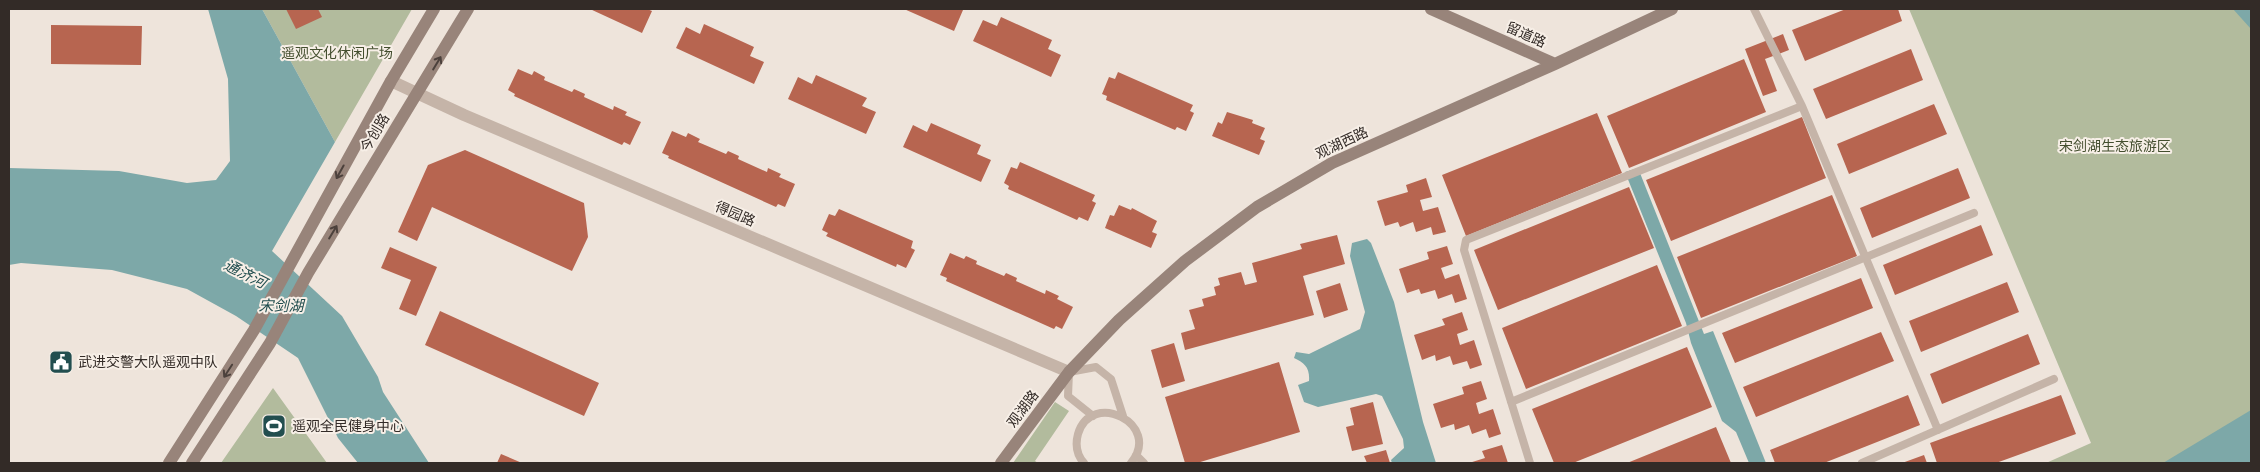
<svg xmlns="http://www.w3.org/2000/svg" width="2260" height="472" font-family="'Fira Sans Condensed','Noto Sans SC',sans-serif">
<rect width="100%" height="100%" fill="#eee4db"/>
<path fill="#b2bb9d" d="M262,9H412L335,142Z
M1909,9H2251V463H2046L2091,443Z
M273,388L327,463H221Z
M1055,402L1069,411L1035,461L1038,463H1013Z"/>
<path fill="#7da8a8" d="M208,9H262L335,142L272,251L342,316L378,377L383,392L429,463H358L338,438L298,358L236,316L187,289L112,270L21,263L9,265V168L119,171L187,183L216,180L230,161L228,79Z
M2233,9H2251V29Z
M1638,168L1704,334L1713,331L1766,463H1749L1736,432L1722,421L1691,343L1686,323L1625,172Z
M1367,239L1371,243L1394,302L1423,422L1436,463H1392L1391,460L1404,448L1403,439L1382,396L1376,394L1318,407L1304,402L1298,385L1309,381C1310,368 1305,363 1294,358L1296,352L1309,354L1360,329L1365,312L1350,256L1352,243Z
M2251,410V463H2163Z"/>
<path fill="#b76550" d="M286,9H318L322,17L296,29Z
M590,9H647L652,11L642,33Z
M904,9H960L963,10L954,31Z
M1846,9H1898L1902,21L1805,61L1792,30Z
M1001,17L1052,40L1048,49L1061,55L1051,77L973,41L983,20L997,26Z
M704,24L754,47L750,56L764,62L754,84L676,48L686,27L700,34Z
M51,25L142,26L141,65L51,64Z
M1783,34L1789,50L1765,59L1777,91L1763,96L1745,49Z
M1911,49L1923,80L1826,119L1813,89Z
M1744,59L1766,112L1629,168L1607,116Z
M518,69L532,75L534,71L545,77L544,80L572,92L574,89L585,94L584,97L613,110L614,106L627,112L625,115L641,122L630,145L624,142L622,145L514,96L515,94L508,90Z
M1118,72L1193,105L1190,111L1194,113L1186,131L1177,127L1175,130L1106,100L1107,96L1102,94L1109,77L1115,79Z
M816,75L867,98L862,106L876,112L866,134L788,99L798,77L812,84Z
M1934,104L1947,134L1849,174L1837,144Z
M1227,112L1253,120L1252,123L1265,128L1260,139L1265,141L1259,155L1212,136L1218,122L1222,124Z
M1597,113L1622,173L1466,236L1442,175Z
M1802,117L1826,178L1671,241L1646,180Z
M931,123L981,145L977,154L991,160L981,182L903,147L913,125L927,132Z
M672,131L686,137L688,133L700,139L698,142L726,154L728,151L739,156L738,159L767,172L768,168L781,174L779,177L795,184L785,207L778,204L776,207L668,158L669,156L662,153Z
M465,150L584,203L588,237L572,271L432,207L417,241L398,232L428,165Z
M1020,162L1095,195L1092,201L1096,203L1088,221L1079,217L1077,220L1008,189L1009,186L1004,183L1011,167L1017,169Z
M1958,168L1970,198L1872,238L1860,208Z
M1426,178L1432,197L1420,200L1423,211L1438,207L1446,232L1433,235L1431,227L1416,232L1413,222L1400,227L1398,222L1385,226L1377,201L1408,192L1406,185Z
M1629,187L1654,248L1498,310L1474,250Z
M1832,195L1857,256L1701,318L1677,257Z
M1119,205L1131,210L1132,208L1157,221L1152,232L1157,234L1151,248L1105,228L1110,215L1114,216Z
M839,209L913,241L911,248L915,250L906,268L897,264L896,267L826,236L828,233L822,230L829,214L835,216Z
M1981,225L1993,255L1895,295L1883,265Z
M1337,235L1345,264L1303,276L1314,315L1185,350L1181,333L1195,329L1189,310L1204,306L1202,299L1216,295L1214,287L1220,285L1218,278L1241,272L1245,285L1257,282L1252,263L1302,249L1300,244Z
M1447,246L1453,264L1441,268L1445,279L1459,274L1467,299L1455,303L1452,294L1438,299L1435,290L1421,294L1419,289L1407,293L1399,269L1429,259L1427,252Z
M390,247L437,267L416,316L399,309L411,280L381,268Z
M950,253L964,259L966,256L977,261L976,264L1004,276L1006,273L1017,278L1016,281L1045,294L1046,290L1059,296L1057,299L1073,307L1062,329L1056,326L1054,329L946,281L947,278L940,275Z
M1657,265L1682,326L1526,389L1502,328Z
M1861,278L1873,308L1735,363L1722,333Z
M2007,282L2019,312L1921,352L1909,321Z
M1340,283L1348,310L1324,318L1316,291Z
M440,311L599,383L584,416L425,345Z
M1462,312L1468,330L1457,334L1460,345L1474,340L1482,365L1470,369L1467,361L1453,365L1450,356L1436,361L1435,355L1422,360L1414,335L1445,325L1442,319Z
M1881,332L1894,361L1756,417L1743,387Z
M2028,334L2040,364L1942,404L1930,374Z
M1174,343L1185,381L1162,388L1151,350Z
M1687,347L1712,407L1573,463H1554L1532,409Z
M1279,362L1300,432L1197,463H1185L1165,397Z
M1481,381L1487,399L1476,403L1479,414L1493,409L1501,434L1489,438L1486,429L1472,434L1469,425L1455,430L1454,424L1441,428L1433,404L1464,394L1462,387Z
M1908,395L1920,425L1824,463H1775L1770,450Z
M2061,395L2076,434L1996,463H1937L1930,443Z
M1373,402L1383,444L1352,451L1346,427L1354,425L1350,408Z
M1716,427L1731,463H1627Z
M1502,445L1508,463H1469L1485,458L1482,451Z
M1386,450L1390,463H1367L1364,456Z
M501,454L522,463H497Z
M1924,455L1927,463H1902Z"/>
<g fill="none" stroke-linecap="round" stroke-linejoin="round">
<path stroke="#c5b4a8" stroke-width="8" d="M1754,9L1802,106L1938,430
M1511,402L1974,213
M1093,416L1068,396L1069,372L1096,367L1111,379L1123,416
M1136,455L1144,463
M1084,463C1077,455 1075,445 1078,434C1091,389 1163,424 1131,463
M1530,463L1464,250L1466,240L1802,106
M1862,463L2054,379"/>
<path stroke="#c5b4a8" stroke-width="12" d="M391,81L464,115L1069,372"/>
<path stroke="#98847a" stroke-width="12" d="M1431,9L1555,64
M169,463L254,330L391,81L434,9
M192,463L270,343L308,273L468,9
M1001,463L1069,372L1119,320L1185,261L1257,207L1332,163L1555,64L1672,9"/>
</g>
<defs><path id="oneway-shaft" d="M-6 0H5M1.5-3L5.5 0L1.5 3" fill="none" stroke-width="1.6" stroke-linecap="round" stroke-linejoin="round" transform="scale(1.25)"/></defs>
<g stroke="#4c413c">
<use href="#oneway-shaft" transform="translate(437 63) rotate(-59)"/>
<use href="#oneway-shaft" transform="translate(340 172) rotate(119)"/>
<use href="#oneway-shaft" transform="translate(333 232) rotate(-59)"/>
<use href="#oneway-shaft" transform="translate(228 371) rotate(123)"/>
</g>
<defs>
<g id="civic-square" transform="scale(1.25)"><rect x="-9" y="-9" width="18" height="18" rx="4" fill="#224e4f" stroke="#f7efe7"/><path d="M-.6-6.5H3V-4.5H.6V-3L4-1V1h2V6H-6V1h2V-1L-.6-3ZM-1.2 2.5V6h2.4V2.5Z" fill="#fff"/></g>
<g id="stadium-square" transform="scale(1.25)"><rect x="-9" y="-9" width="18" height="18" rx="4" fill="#224e4f" stroke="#f7efe7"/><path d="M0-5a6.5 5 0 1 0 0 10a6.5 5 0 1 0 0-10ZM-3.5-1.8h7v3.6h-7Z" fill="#fff"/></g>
</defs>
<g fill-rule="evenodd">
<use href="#civic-square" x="61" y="362"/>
<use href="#stadium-square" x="274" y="426"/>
</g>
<g text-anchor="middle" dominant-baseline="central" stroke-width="4" stroke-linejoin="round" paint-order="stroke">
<g font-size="14" fill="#332b27" stroke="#f7efe7">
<text transform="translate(1526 35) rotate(24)">留道路</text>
<text transform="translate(375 133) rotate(-59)">今创路</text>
<text transform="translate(1342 143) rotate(-25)">观湖西路</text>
<text transform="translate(735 214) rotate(23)">得园路</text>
<text transform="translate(1023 409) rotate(-53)">观湖路</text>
</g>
<g font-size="14" fill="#434e2e" stroke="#f7efe7">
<text x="337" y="53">遥观文化休闲广场</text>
<text x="2115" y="146">宋剑湖生态旅游区</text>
</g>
<g font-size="14" fill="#332b27" stroke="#f7efe7" text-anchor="start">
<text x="78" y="362">武进交警大队遥观中队</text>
<text x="292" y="426">遥观全民健身中心</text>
</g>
<g font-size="15" font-style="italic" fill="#224e4f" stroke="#f7efe7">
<text transform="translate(245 274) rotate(27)">通济河</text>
<text x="281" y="306">宋剑湖</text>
</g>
</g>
<rect width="2260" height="472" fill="none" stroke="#332b27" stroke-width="20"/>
</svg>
